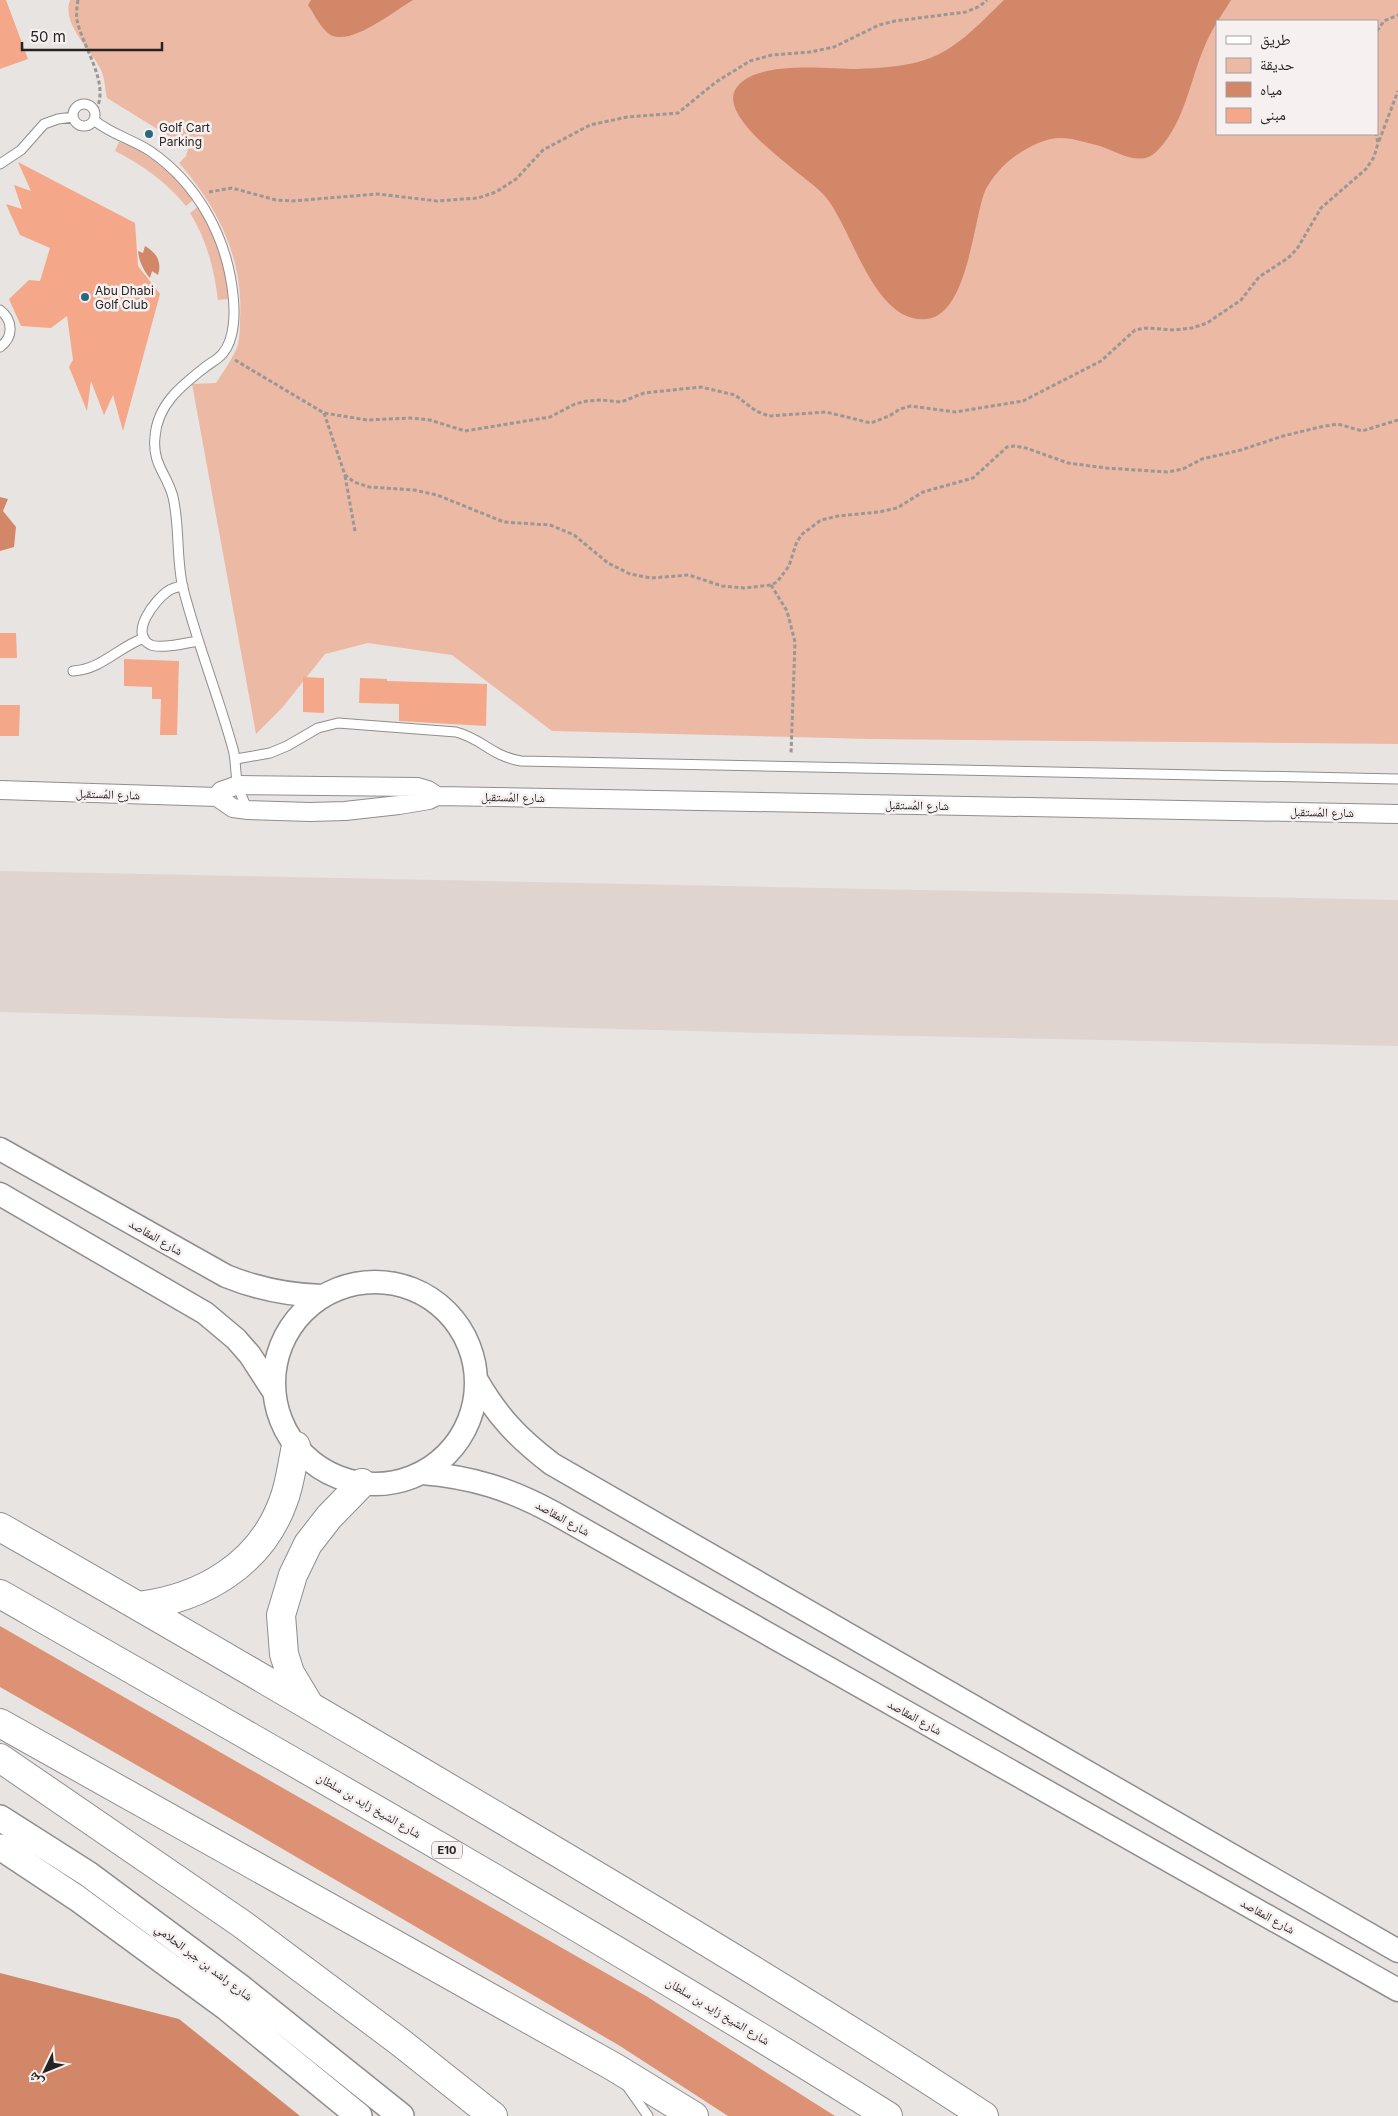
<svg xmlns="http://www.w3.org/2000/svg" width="1398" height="2116" font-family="Inter,'Noto Naskh Arabic',sans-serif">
<rect width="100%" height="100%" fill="#e8e4e2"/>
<path fill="#e0d4cf" d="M0,871L1398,900V1046L766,1033L0,1012Z"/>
<path fill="#ecb9a5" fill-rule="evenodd" d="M70,0H1398V744L871,739L552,731L452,655L368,643L325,654L282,708L256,734L192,384L216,383C223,372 231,361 236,350C240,342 240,329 240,320C244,259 218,207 179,163L186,156L188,148L107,98C105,90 105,78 101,70C92,50 61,25 70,0ZM1217,21H1377V134H1217Z
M119,142C150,153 174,175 193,200L186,206C166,182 143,165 115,151Z
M199,206C215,239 226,262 228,299L218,300C214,269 207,240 190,213Z"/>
<path fill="#de9275" d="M0,1626L646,1996L835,2116H728L620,2046L252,1831L0,1687Z"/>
<path fill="#d28769" d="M311,0H413C394,11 349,48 329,34C320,27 314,14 308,5Z
M1004,0H1231C1222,15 1213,27 1206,43C1190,78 1186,122 1157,151C1141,168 1118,152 1100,146C1088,143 1072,138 1061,138C1039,138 1011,156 998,172C993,177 988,185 985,191C973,221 968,314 927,319C873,325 852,226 824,195C807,176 713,118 737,87C758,60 825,69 857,69C877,68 899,67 918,62C954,53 979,24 1004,0Z
M145,246C157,253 162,262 158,275L152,271L150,278C143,270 139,261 138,251L143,253Z
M0,497L8,499L3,511L16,527L14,547L0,551Z
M0,1973L179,2019L300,2116H0Z"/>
<path fill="#f5a789" d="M0,0H6L28,59L0,69Z
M18,162L135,223L138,266L160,294L123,431L113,395L104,415L91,381L87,411L69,367L73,360L67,316L51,328L21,326L9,299L29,280L40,281L50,248L20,235L6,204L22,209L14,185L31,191Z
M0,633H16L17,658H0Z
M124,659L179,661L177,735H160L161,699H152V687L124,686Z
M303,677L324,678V713L303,712Z
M360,678L387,679V681L487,684L486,726L399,721V704L359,703Z
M0,705H20L19,736H0Z"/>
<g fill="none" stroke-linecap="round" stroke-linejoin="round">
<g stroke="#918d8c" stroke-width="11">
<path id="service" d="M73 115a11 11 0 1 1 22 0a11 11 0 1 1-22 0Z
M94,120C110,134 132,139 150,151C198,184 227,237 233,295C235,312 235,339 223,353C219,359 210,363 204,368C181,386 157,405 155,437C152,464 167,474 173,497C180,527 176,559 183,588C197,643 218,695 233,749C236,760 235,770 237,780C238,791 244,801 248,810
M0,164L21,150L44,124L58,119L73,117
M0,310C13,320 14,337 0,347
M183,586C177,587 172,588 168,591C155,600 128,634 151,645C161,649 187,643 198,641
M73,671C102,669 117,648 144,638
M236,759L270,753L287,746L318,728L338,723L456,732C483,739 491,756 521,761L1398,779
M627,2086L648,2116"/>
</g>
<g stroke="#918d8c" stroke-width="20">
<path id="minor" d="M0,790L217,797L233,808L248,810L310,812L345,811L399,805L429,800L437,796L1398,814
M217,797L221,791L238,785L418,787L428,790L437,796"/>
</g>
<g stroke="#918d8c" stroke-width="25">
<path id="tertiary" d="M0,1149L226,1276C258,1289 287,1295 322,1296
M0,1194L205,1313L236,1339L250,1355L274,1392
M274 1383a101 101 0 1 1 202 0a101 101 0 1 1-202 0Z
M476,1379C497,1416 518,1438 552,1464L1398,1951
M422,1473C472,1477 510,1489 554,1513L1398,1990"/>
</g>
<g stroke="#918d8c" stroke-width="28">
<path id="secondary" d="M0,1818L88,1874L240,1987L401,2116
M0,1847L77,1898L227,2008L359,2116"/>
</g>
<g stroke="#918d8c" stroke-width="30">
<path id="motorway" d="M0,1527C169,1623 336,1721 503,1820C665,1916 827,2013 984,2116
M0,1594C298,1764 597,1934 888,2116
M139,1606C202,1598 260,1565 283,1502C290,1485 292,1464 296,1446
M308,1703L290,1673L284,1654L281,1615L293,1575L308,1544L329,1517L362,1483
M0,1723L614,2067L694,2116
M0,1758L242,1924L400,2042L493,2116"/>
</g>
<path stroke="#9a9795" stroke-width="3" stroke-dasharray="4 2.5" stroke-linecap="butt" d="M78,0C77,7 76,13 77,20C82,46 109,81 97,108
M1377,31L1384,21L1398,15
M1379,141L1398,91
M209,192L232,188L276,200L292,201L377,194L437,201L478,198L496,192L516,179L543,150L590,125L627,117L678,113L716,82L750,61L772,55L810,52L834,47L879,25L895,21L966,12L980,6L987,0
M235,360L324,413L367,420L411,418L430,420L465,431L550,417L575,404L587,401L601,400L621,402L644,393L701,387L735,395L756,411L769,416L826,412L871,423L889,416L900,409L911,406L955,412L1023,401L1101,361L1135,330L1146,328L1174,330L1192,328L1207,323L1241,300L1259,277L1288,258L1297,249L1321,208L1366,169L1374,157L1378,143L1376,134
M324,413L345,475L354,482L369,487L414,490L437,495L504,522L550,525L574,535L608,563L630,574L651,578L689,575L722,586L744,588L771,585L777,582L789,566L796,544L801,535L821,520L838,516L879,512L897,508L923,492L973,478L1007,447L1014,446L1026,448L1068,463L1106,468L1167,472L1183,469L1202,459L1241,450L1283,436L1320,427L1338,424L1362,431L1398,420
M345,476L355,531
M771,585L787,611L795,642L791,754"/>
<use href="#service" stroke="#fff" stroke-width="9"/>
<use href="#minor" stroke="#fff" stroke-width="18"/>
<use href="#tertiary" stroke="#fff" stroke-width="22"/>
<use href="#secondary" stroke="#fff" stroke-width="25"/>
<use href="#motorway" stroke="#fff" stroke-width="28"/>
</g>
<g fill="#28697d" stroke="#f6f1f0" stroke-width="2">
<circle cx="149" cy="134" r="5"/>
<circle cx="85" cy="297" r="5"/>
</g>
<g text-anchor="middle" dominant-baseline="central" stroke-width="5" stroke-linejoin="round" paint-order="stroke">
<rect fill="#f6f1f0" stroke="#646260" stroke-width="1" x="432" y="1841.5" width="30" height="17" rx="4"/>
<g font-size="11" font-weight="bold" fill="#252423">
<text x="447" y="1850">E10</text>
</g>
<g font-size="12" fill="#252423" stroke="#f6f1f0" text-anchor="start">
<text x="159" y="127">Golf Cart<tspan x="159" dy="14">Parking</tspan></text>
<text x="95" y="290">Abu Dhabi<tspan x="95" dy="14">Golf Club</tspan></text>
</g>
<g font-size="12" fill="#252423" stroke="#f6f1f0">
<text transform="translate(108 794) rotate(2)">شارع المُستقبل</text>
<text transform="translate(513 797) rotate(1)">شارع المُستقبل</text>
<text transform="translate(917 805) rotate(1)">شارع المُستقبل</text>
<text transform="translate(1322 812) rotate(1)">شارع المُستقبل</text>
<text transform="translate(156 1237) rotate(30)">شارع المقاصد</text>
<text transform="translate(563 1518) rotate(29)">شارع المقاصد</text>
<text transform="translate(915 1717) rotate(29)">شارع المقاصد</text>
<text transform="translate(369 1805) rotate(30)">شارع الشيخ زايد بن سلطان</text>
<text transform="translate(1268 1916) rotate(29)">شارع المقاصد</text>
<text transform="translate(204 1962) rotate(37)">شارع راشد بن جبر الحلامي</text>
<text transform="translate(718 2011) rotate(31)">شارع الشيخ زايد بن سلطان</text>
</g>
</g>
<rect x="1216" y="20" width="162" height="115" fill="#f6f1f0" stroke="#a29f9e"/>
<rect x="1226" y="36" width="25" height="8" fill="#ffffff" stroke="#a29f9e"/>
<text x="1260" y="45" font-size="15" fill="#252423">طريق</text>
<rect x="1226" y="58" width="25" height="15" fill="#ecb9a5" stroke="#a29f9e"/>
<text x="1260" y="70" font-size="15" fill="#252423">حديقة</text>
<rect x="1226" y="82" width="25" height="15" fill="#d28769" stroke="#a29f9e"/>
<text x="1260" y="95" font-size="15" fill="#252423">مياه</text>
<rect x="1226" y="108" width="25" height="15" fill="#f5a789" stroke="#a29f9e"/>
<text x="1260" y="120" font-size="15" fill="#252423">مبنى</text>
<g transform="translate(45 2071) rotate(227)" stroke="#f6f1f0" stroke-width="4" paint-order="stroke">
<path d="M0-4L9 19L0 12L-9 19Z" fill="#252423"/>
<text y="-8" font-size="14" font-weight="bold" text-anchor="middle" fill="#252423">ش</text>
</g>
<path d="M22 42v8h140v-8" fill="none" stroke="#252423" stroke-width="2.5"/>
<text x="30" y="42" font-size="15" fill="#252423" stroke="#f6f1f0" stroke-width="4" paint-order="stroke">50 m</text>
</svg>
